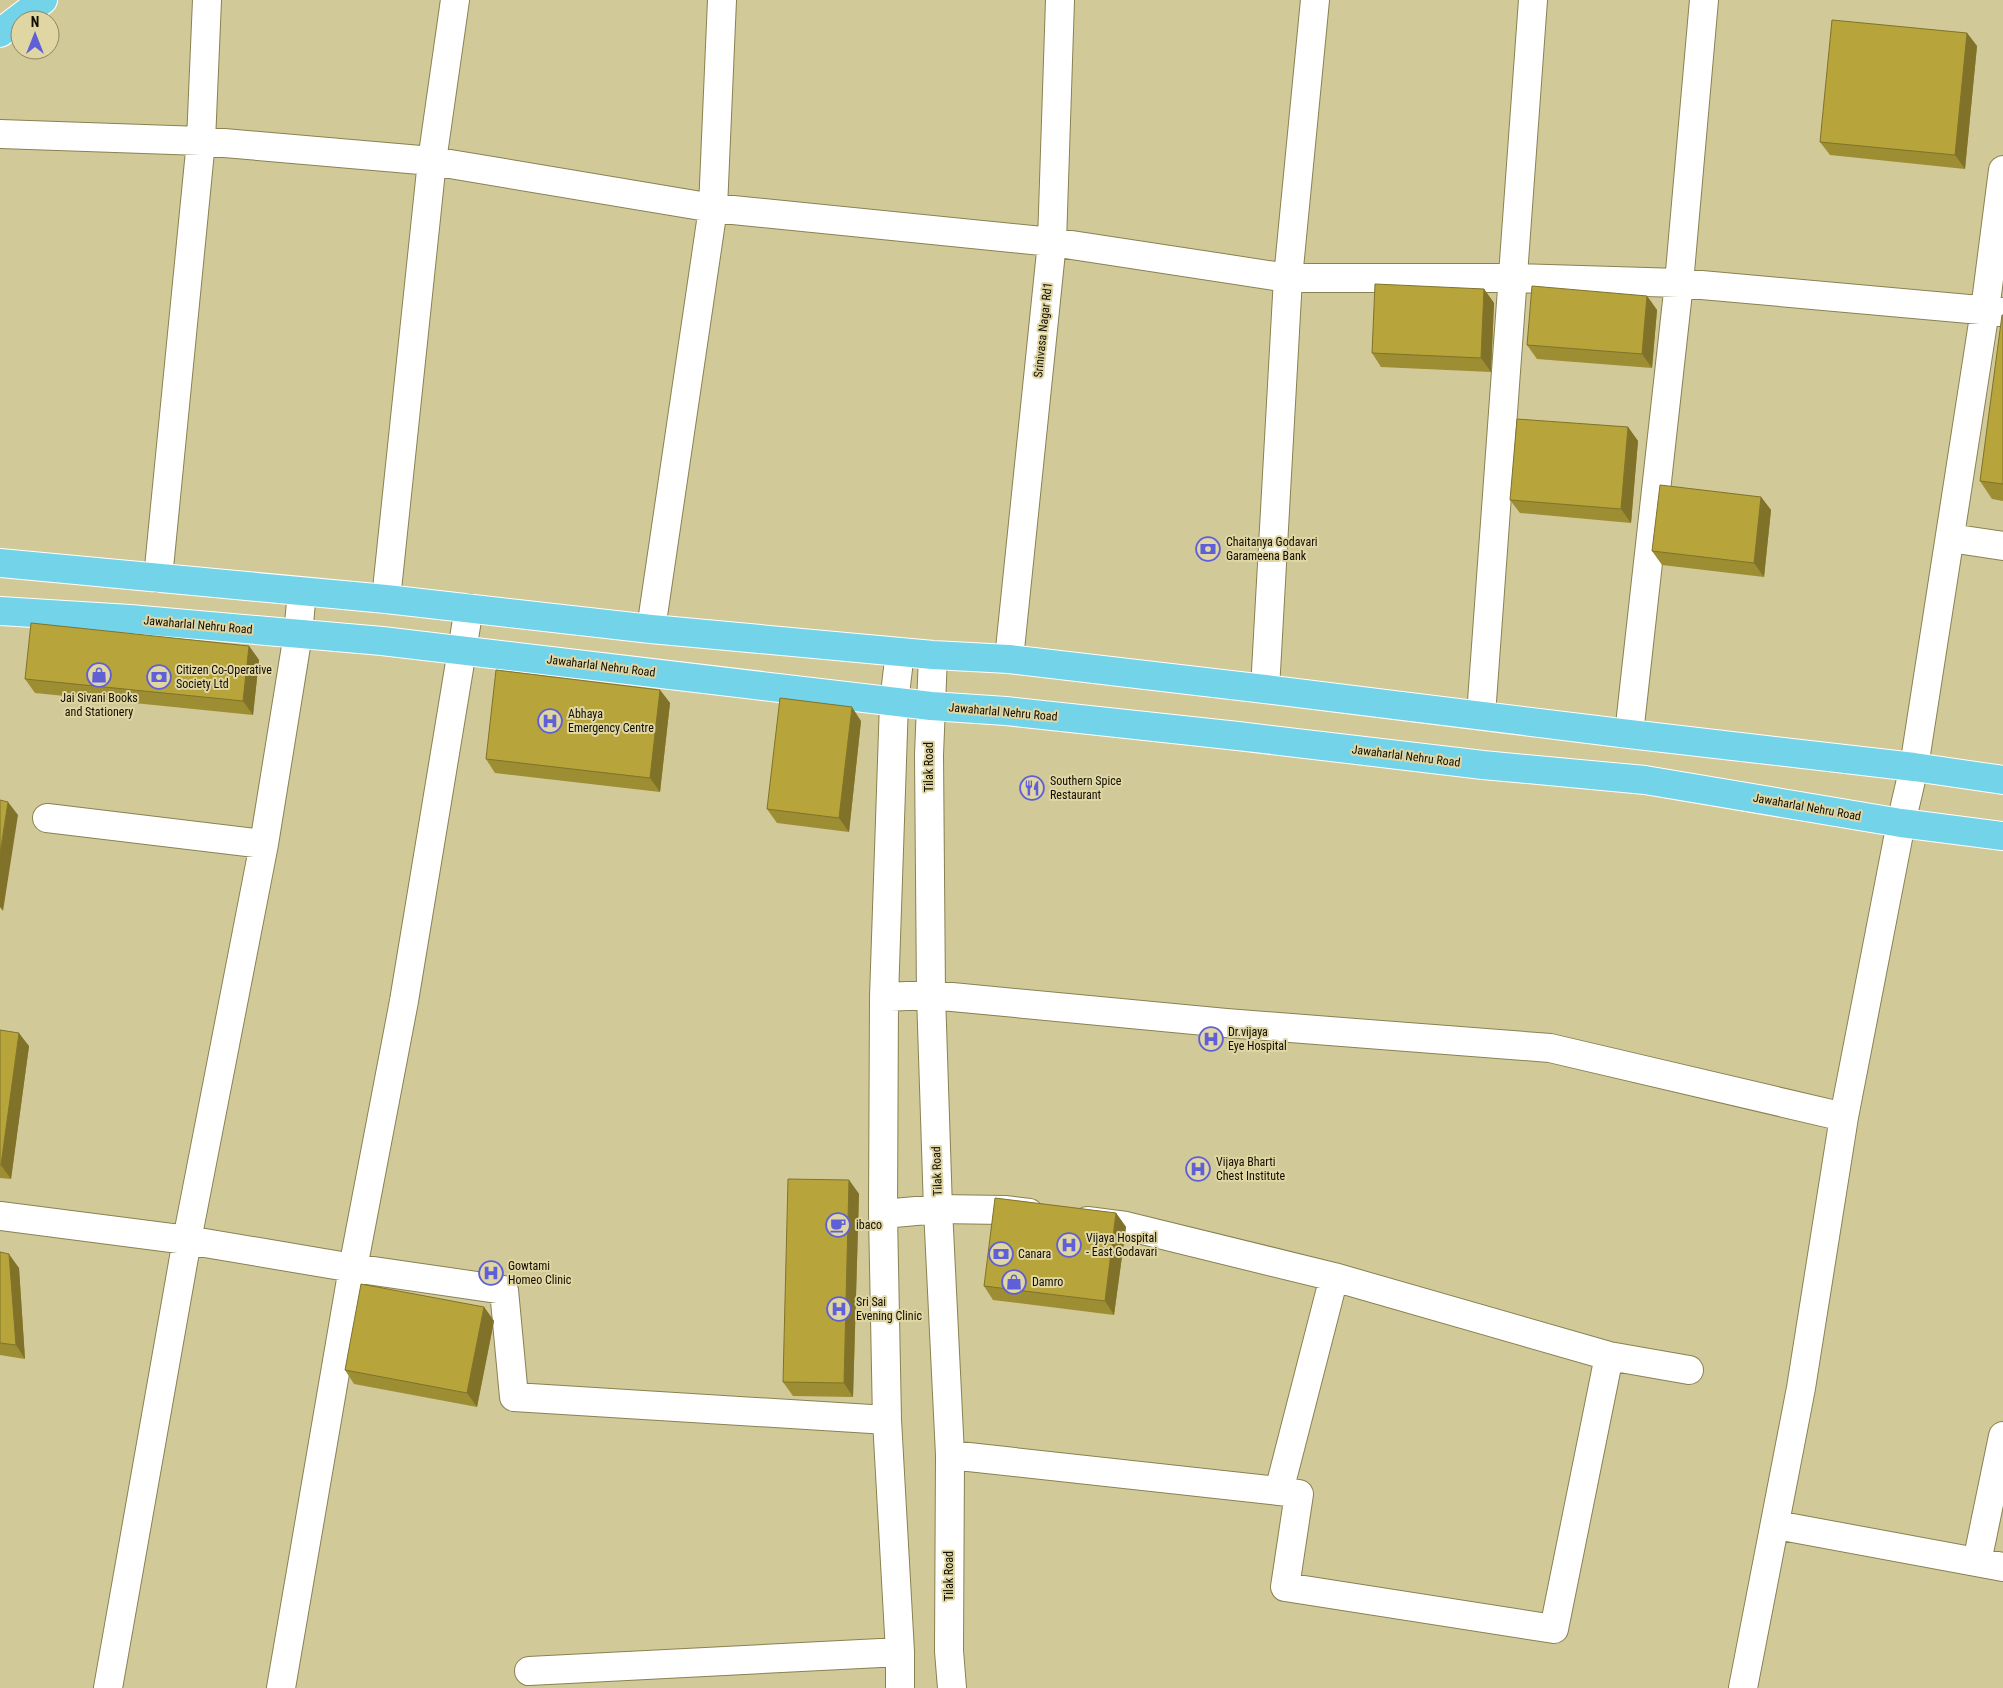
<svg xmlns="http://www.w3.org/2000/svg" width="2003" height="1688" font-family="'Roboto Condensed',sans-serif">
<rect width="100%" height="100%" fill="#d2c998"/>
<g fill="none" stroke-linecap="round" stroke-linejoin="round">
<g stroke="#8a8152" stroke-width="30">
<path id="minor" d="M0,134L201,141L432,161L713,208L1052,242L1288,278H1513L1679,283L2003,312
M1950,538L2003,546
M158,578L201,141L207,0
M386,599L432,161L455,0
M651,629L713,208L722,0
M933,655L929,755L931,995L938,1209L950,1455L949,1651L952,1688
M1009,659L1052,242L1060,0
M1265,689L1288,278L1315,0
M1481,715L1533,0
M1629,734L1679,283L1704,0
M47,818L264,844
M884,997L931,995L1226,1023L1550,1048L1844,1117
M883,1214L938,1209L1005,1210L1029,1213
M0,1216L187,1240L353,1268L504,1290L514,1397L887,1420
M1087,1221L1126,1226L1334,1277L1609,1356L1689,1370
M950,1455L1279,1491L1334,1277
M1279,1491L1299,1494L1285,1587L1554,1629L1609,1356
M1776,1525L2003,1567
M1977,1562L2003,1436
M529,1671L900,1652
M108,1688L187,1240L264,844L298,634L302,592
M281,1688L353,1268L404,1001L469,608
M900,1688V1652L887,1420L883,1214L884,997L894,702L900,652
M1743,1688L1801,1388L1844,1117L1901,823L1914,767L1985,310L2003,170"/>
</g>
<g stroke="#fff" stroke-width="30">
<path id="major" d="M0,33L43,0
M0,563L386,599L651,629L933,655L1009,659L1265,689L1629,734L1914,767L2003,780
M0,611L130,619L382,641L931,706L1006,711L1238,736L1483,765L1645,780L1901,823L2003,836"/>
</g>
<use href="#minor" stroke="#fff" stroke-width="28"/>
<use href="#major" stroke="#73d4e9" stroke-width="28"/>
</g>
<path fill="#9d8d33" d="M1967,33L1977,46L1965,169L1830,155L1820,142Z
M1484,289L1494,303L1491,372L1381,367L1372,353Z
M1647,296L1657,310L1652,368L1537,359L1527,345Z
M2003,315V501L1992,499L1980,481Z
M1628,427L1638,441L1631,523L1520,513L1510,500Z
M1761,497L1771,510L1764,577L1662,565L1652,551Z
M249,646L259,660L253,715L35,693L25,679Z
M660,690L670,703L660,792L495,773L486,759Z
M861,721L849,832L777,823L767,809Z
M0,1030L29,1046L11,1179L0,1178Z
M849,1180L859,1194L853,1397L793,1396L783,1382Z
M1116,1213L1126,1227L1114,1315L993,1300L984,1286Z
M0,1252L19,1268L25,1359L0,1355Z
M484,1307L494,1321L477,1407L354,1384L345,1370Z"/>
<path fill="#807329" d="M1967,33L1977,46L1965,169L1955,155Z
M1484,289L1494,303L1491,372L1481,358Z
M1647,296L1657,310L1652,368L1642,354Z
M1628,427L1638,441L1631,523L1621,509Z
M1761,497L1771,510L1764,577L1754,563Z
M249,646L259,660L253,715L243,701Z
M660,690L670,703L660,792L650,778Z
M852,707L861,721L849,832L839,818Z
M8,802L18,815L3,911L0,907V854Z
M19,1033L29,1046L11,1179L1,1165Z
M849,1180L859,1194L853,1397L844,1383Z
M1116,1213L1126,1227L1114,1315L1105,1301Z
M9,1254L19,1268L25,1359L16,1345Z
M484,1307L494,1321L477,1407L467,1393Z"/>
<path fill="#b7a43b" stroke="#807329" d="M1832,20L1967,33L1955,155L1820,142Z
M1375,284L1484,289L1481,358L1372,353Z
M1532,286L1647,296L1642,354L1527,345Z
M2002,315H2003V484L1980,481Z
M1517,419L1628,427L1621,509L1510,500Z
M1660,485L1761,497L1754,563L1652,551Z
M31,623L249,646L243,701L25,679Z
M496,670L660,690L650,778L486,759Z
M780,698L852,707L839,818L767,809Z
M0,800L8,802L0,854Z
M0,1030L19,1033L1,1165H0Z
M788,1179L849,1180L844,1383L783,1382Z
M995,1198L1116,1213L1105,1301L984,1286Z
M0,1252L9,1254L16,1345L0,1343Z
M361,1284L484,1307L467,1393L345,1370Z"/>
<defs>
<g id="bank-ring" transform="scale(1.25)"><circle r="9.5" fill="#dfd6a4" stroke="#5f5fd7" stroke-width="1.5"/><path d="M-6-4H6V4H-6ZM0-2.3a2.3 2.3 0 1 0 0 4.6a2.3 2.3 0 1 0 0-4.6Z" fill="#5f5fd7"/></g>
<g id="shop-ring" transform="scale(1.25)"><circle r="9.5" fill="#dfd6a4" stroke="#5f5fd7" stroke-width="1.5"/><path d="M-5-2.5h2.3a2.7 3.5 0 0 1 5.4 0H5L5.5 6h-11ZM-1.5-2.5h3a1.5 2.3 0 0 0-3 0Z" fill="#5f5fd7"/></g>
<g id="hospital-ring" transform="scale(1.25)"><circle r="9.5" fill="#dfd6a4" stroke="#5f5fd7" stroke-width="1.5"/><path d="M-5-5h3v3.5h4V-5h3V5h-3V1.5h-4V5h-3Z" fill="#5f5fd7"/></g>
<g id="restaurant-ring" transform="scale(1.25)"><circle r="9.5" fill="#dfd6a4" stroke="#5f5fd7" stroke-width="1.5"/><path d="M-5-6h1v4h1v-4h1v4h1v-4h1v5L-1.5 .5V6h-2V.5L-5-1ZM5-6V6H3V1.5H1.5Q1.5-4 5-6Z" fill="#5f5fd7"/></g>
<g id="cafe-ring" transform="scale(1.25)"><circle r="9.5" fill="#dfd6a4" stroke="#5f5fd7" stroke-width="1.5"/><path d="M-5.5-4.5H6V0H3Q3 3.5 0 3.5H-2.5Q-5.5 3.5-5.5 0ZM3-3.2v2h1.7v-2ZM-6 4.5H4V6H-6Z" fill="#5f5fd7"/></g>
</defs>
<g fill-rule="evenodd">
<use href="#bank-ring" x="1208" y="549"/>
<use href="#shop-ring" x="99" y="675"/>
<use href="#bank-ring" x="159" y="677"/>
<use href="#hospital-ring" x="550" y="721"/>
<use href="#restaurant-ring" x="1032" y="788"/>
<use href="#hospital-ring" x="1211" y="1039"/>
<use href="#hospital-ring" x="1198" y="1169"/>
<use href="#cafe-ring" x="838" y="1225"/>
<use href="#hospital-ring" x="1069" y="1245"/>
<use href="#bank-ring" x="1001" y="1254"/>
<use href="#hospital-ring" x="491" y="1273"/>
<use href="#shop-ring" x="1014" y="1282"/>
<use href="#hospital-ring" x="839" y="1309"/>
</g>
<g text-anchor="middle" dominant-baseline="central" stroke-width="4" stroke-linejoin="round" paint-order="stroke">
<g font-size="12" fill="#110d00" stroke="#dfd6a4">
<text transform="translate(1043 330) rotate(-84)">Srinivasa Nagar Rd1</text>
<text transform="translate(198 625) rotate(5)">Jawaharlal Nehru Road</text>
<text transform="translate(601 666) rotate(7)">Jawaharlal Nehru Road</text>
<text transform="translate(1003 712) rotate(5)">Jawaharlal Nehru Road</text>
<text transform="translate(1406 756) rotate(7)">Jawaharlal Nehru Road</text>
<text transform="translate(929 767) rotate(-90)">Tilak Road</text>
<text transform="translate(1807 807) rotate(10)">Jawaharlal Nehru Road</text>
<text transform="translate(937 1171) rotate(-92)">Tilak Road</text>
<text transform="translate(949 1576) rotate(-90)">Tilak Road</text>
</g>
<g font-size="12" fill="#110d00" stroke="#dfd6a4" text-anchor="start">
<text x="1226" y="542">Chaitanya Godavari<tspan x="1226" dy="14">Garameena Bank</tspan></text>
<text x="176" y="670">Citizen Co-Operative<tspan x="176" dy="14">Society Ltd</tspan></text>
<text x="99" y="698" text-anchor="middle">Jai Sivani Books<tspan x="99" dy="14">and Stationery</tspan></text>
<text x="568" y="714">Abhaya<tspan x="568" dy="14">Emergency Centre</tspan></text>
<text x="1050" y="781">Southern Spice<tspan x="1050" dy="14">Restaurant</tspan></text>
<text x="1228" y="1032">Dr.vijaya<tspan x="1228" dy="14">Eye Hospital</tspan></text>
<text x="1216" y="1162">Vijaya Bharti<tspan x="1216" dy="14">Chest Institute</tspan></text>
<text x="856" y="1225">ibaco</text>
<text x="1086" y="1238">Vijaya Hospital<tspan x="1086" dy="14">- East Godavari</tspan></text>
<text x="1018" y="1254">Canara</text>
<text x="508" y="1266">Gowtami<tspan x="508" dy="14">Homeo Clinic</tspan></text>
<text x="1032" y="1282">Damro</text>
<text x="856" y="1302">Sri Sai<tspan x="856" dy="14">Evening Clinic</tspan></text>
</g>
</g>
<g transform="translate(35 35)"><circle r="24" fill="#dfd6a4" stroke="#8d8662"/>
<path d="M0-4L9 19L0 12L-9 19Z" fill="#5f5fd7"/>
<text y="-8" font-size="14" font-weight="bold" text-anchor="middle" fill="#110d00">N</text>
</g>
</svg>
